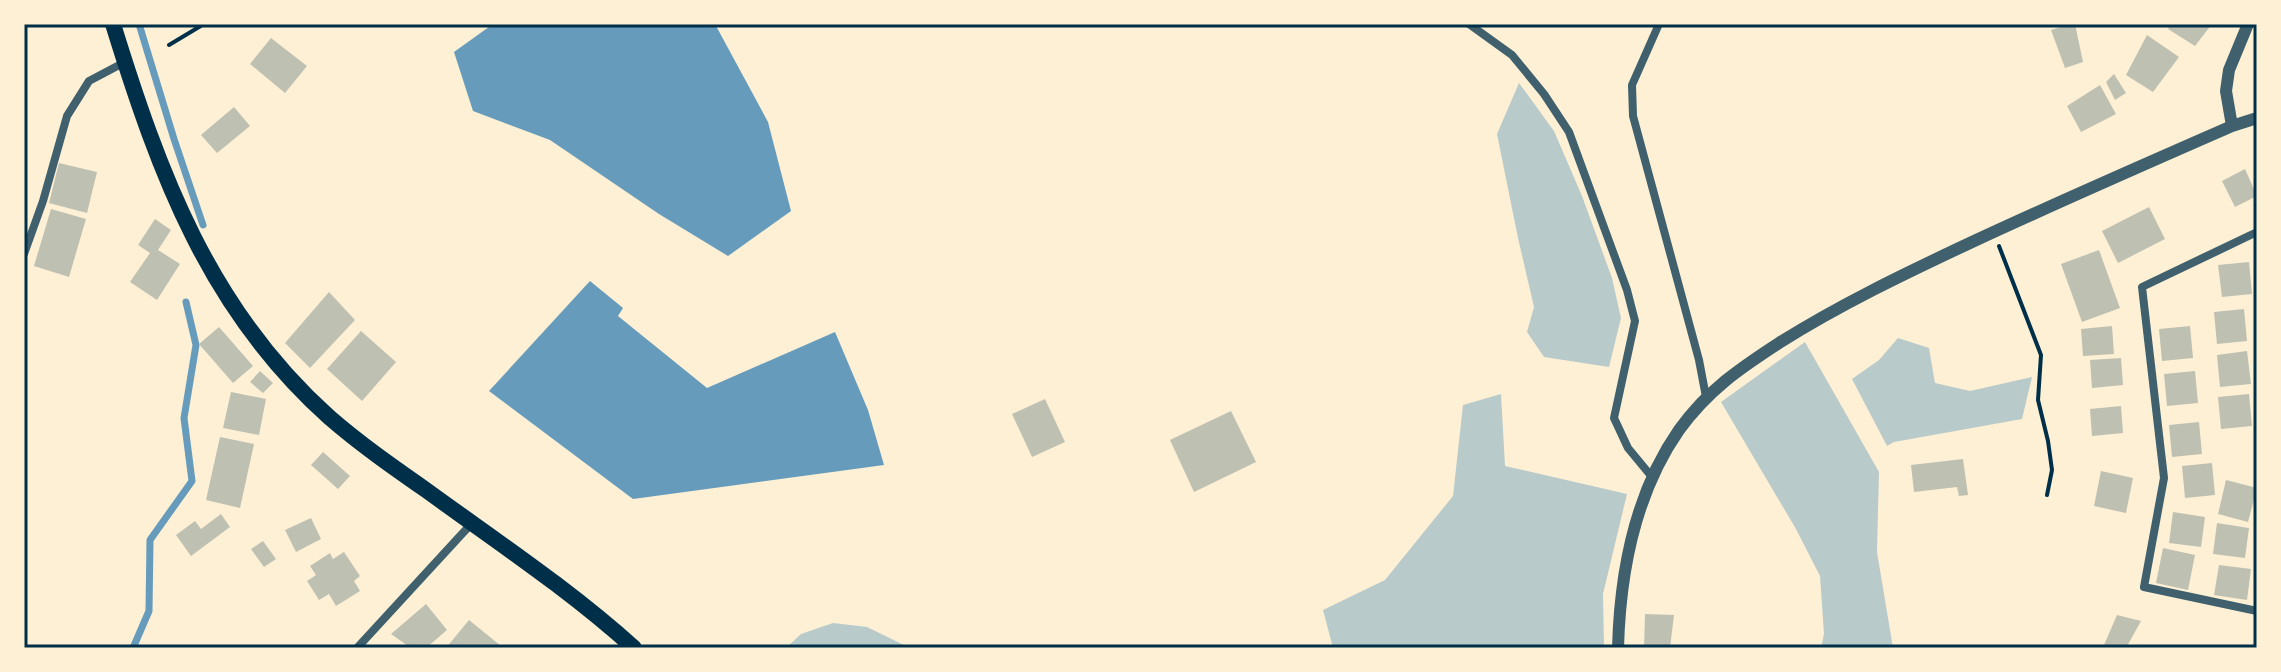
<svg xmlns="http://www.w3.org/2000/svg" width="2281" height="672" font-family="'Fira Sans',sans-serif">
<rect width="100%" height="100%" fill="#fdf0d5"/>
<path fill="#b9caca" d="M1519,83L1554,131L1582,196L1612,278L1621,318L1609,367L1544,357L1527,332L1534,307L1518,238L1497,134Z
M1898,338L1929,348L1935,383L1970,391L2032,377L2022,419L1894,442L1887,446L1852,379L1879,360Z
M1805,342L1879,472L1877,552L1893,648H1821L1824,634L1820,576L1796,529L1721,402Z
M1501,394L1505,466L1627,494L1603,594L1604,648H1333L1323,610L1385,580L1453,496L1463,405Z
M833,623L867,627L910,648H786L801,634Z"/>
<path fill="#669bbc" d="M493,24H715L768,122L791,211L728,256L659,214L550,140L473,111L454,52Z
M590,281L623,308L618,316L707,388L835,332L868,410L884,465L633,499L489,391Z"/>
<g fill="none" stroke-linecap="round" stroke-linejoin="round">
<path stroke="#669bbc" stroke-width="7" d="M139,24L174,139L203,225
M133,648L149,611L150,540L192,481L184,418L196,345L186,302"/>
</g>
<path fill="#bec0b2" d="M2071,24H2075L2083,62L2065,68L2051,30Z
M2171,24H2212L2195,46L2168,29Z
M2147,35L2179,57L2153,92L2126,75Z
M271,38L307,66L285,93L250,64Z
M2114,74L2126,93L2115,100L2106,82Z
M2100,85L2116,114L2081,132L2067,106Z
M234,107L250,126L217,153L201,135Z
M59,163L97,172L87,213L49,203Z
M2245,169L2257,196L2235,207L2222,181Z
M2149,207L2165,239L2118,263L2102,231Z
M51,209L86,219L69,277L34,266Z
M155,219L171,230L158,250L180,264L157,300L130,282L150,253L138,245Z
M2099,250L2120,308L2082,322L2061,264Z
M2249,262L2252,294L2222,297L2218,265Z
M329,292L355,320L310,368L285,343Z
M2244,309L2247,341L2217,344L2214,312Z
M2112,326L2114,354L2083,356L2081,329Z
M2190,326L2193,358L2162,361L2159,329Z
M219,327L253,366L233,383L199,344Z
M361,331L396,362L362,401L327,369Z
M2247,351L2251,384L2220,387L2217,355Z
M2121,358L2123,385L2092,388L2090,360Z
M260,371L273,383L263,393L250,382Z
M2195,371L2198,403L2167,406L2164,374Z
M231,392L266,399L259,435L223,428Z
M2249,394L2252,426L2221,429L2218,397Z
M1045,399L1065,442L1032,457L1012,414Z
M2121,406L2123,433L2092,436L2090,409Z
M1231,411L1256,462L1194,492L1170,440Z
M2199,422L2202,454L2172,457L2169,425Z
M220,437L254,444L240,508L206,500Z
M323,452L350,476L338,489L311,465Z
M1963,459L1968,495L1959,496L1957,487L1914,492L1911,465Z
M2212,463L2215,495L2185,498L2182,466Z
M2101,471L2133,478L2126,513L2094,506Z
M2226,480L2257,488L2248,522L2218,514Z
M2173,512L2205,517L2201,547L2169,543Z
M221,514L230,527L191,556L176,535L195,521L201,529Z
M311,518L321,539L296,552L285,530Z
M2217,523L2249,528L2245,558L2213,554Z
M263,541L276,559L264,567L251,549Z
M2163,548L2195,555L2188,590L2156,583Z
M344,552L360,576L354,581L360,591L336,606L329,594L319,600L307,581L316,575L310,566L330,553L333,559Z
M2219,565L2251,569L2247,600L2214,595Z
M426,604L447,630L426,648H411L391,634Z
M1645,614L1674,615L1670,648H1644Z
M2117,615L2141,621L2126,648H2109L2104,645Z
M469,620L501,646L499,648H446Z"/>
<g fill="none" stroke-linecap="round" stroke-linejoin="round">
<path stroke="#003049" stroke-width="4" d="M169,45L204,24
M1999,246L2041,355L2038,400L2048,441L2052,470L2047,495"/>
<path stroke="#3f606c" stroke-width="8" d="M1469,24L1512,55L1544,94L1569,132L1627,290L1635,321L1614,418L1628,448L1652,477
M1659,24L1632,85L1633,116L1699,360L1706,397
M2257,232L2142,287L2164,478L2144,587L2257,611
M24,254L43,201L67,116L89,81L125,62
M357,648L472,523"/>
<path stroke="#3f606c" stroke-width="12" d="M2232,126L2226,91L2229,70L2248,24
M1618,648C1620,572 1635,493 1679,430C1708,390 1739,369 1779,343C1841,304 1906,273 1972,242C2058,202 2145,164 2232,126L2257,118"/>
<path stroke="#003049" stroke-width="16" d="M113,24C159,173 209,310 329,417C360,444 393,467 426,490C496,541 570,590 634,648"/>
</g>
<rect width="2281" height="672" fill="none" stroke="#fdf0d5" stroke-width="52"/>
<rect x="26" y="26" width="2229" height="620" fill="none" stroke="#003049" stroke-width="3"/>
</svg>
